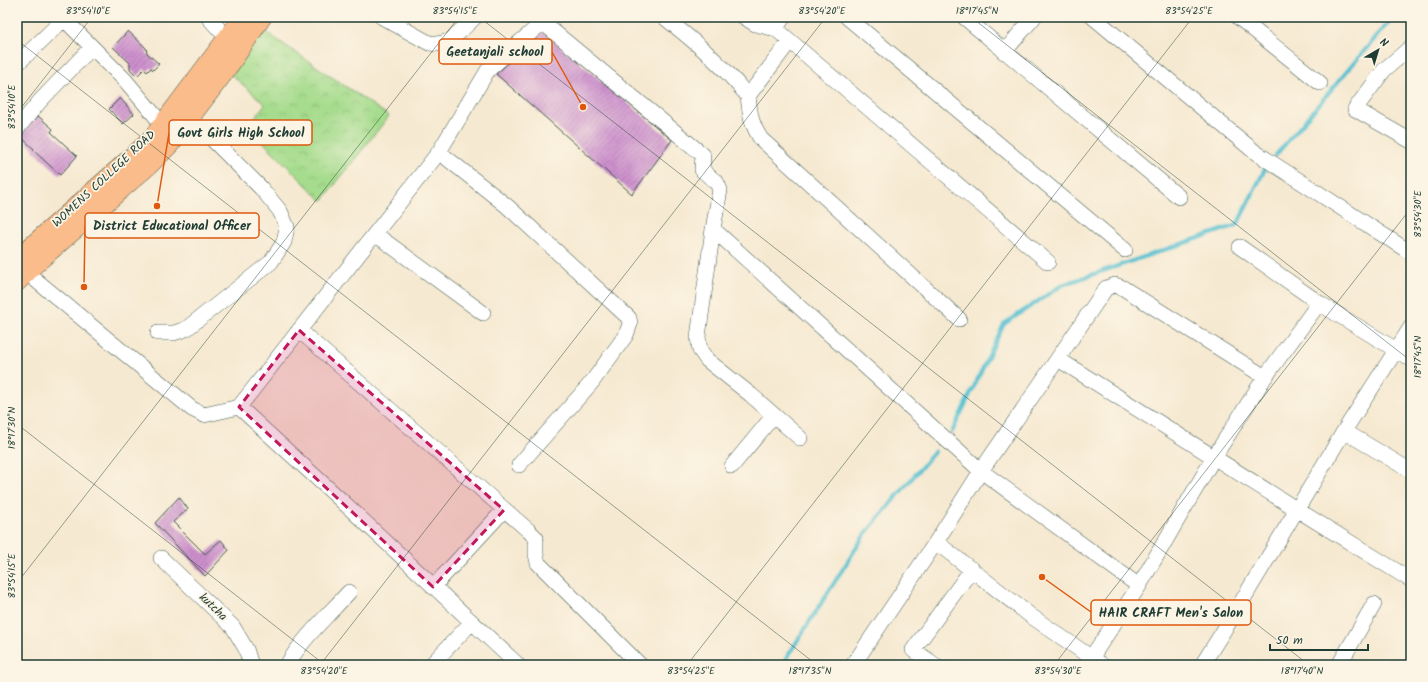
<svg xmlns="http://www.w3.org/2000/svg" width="1428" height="682" font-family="Kalam,sans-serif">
<defs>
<pattern id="park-crowns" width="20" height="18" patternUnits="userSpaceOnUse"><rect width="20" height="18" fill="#a6dc8d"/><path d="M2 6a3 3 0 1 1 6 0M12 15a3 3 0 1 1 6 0" fill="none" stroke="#8ebe7a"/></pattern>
<pattern id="building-hatch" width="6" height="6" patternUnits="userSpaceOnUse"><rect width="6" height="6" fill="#cd90cd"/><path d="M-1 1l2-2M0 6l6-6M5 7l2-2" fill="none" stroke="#a677a7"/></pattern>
</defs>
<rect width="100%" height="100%" fill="#fcf5e5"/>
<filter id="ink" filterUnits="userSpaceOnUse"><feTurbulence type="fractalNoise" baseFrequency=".025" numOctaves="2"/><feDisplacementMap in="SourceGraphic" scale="8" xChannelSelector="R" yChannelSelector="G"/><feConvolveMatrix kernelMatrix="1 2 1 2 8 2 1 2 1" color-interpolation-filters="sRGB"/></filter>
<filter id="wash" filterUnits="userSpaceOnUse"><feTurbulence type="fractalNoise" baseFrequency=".012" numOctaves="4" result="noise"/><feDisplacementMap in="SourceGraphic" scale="16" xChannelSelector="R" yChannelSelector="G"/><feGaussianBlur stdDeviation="0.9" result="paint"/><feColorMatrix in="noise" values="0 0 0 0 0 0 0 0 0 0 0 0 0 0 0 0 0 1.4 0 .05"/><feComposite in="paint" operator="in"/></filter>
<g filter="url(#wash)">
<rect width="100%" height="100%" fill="#f6e9d1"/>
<path fill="url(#park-crowns)" stroke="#628c60" d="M254,24L389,116L322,201L248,127L265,104L226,70Z"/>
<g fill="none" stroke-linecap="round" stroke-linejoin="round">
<path stroke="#56c1d1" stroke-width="4" d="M1275,156L1393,17
M952,432L1004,324L1062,285L1237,225L1266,167
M782,665L865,534L935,451"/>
</g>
<g id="blocks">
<path fill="url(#building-hatch)" d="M128,31L146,48L147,53L159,64L153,70L151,68L147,72L144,69L137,76L130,69V63L113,47Z
M543,32L672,140L632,194L496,74Z
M120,98L134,114L123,124L109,109Z
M38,116L53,129L51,132L77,156L60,175L33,150L34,149L20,136Z
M179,497L188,509L173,522L205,554L221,540L229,550L205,576L155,523Z"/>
</g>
</g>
<g filter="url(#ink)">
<use href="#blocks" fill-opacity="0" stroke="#3f574c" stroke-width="1"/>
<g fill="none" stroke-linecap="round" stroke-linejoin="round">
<g stroke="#3f574c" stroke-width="16">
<path id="minor" d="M208,17L227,38
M382,17L429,43L439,44L451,40L475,17
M536,17L703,155L702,170L717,183L720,190L713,229L698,337L700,350L707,360L751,395L800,438
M664,17C695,42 721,63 746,94L748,96C750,114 751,124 761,139L959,319
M744,17L755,24L776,29L783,17
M847,17L1125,250
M964,17L1179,197
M1093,17L1255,152L1411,253
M1238,17L1320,83
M64,19L125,80L162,124
M776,29L1048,262
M1411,47L1384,70L1355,109L1411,141
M1004,52L1034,17
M17,64L66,17
M748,96L790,41
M17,129L40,101L92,47
M439,152L507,206L629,318L630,324L626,335L592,382L519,465
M713,229L981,471L1139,586L1214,457L1265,377
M375,234L483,313
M1240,247L1319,303L1411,359
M26,272L192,409L204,415L239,407L439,152L488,70L543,22L552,17
M299,330L529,531L536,538V554L538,563L640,665
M158,333H174L186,329L271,262L284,242L287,227L280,211L261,188L204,131L180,112
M1058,359L1296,509L1411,580
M239,407L342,501L518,665
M1344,431L1411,471
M732,466L774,415
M936,542L1031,616L1102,665
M161,558L233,627L246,649L251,665
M433,587L504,510
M1091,658L1139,586
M287,665C303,638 328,615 349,592
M431,665L472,622
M853,665L936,542L981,471L1106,288L1115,285L1123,288L1265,377L1319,303
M935,665L913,650L972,569
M1202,665L1236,611L1344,431L1411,327
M1339,665L1374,604"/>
</g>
<g stroke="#3f574c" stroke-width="20">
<path id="major" d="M17,259L151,140L243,17
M17,282L35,264L149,165L170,144L226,70L262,17"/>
</g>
<use href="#minor" stroke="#fff" stroke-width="15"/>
<use href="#major" stroke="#f9bc8a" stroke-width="19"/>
</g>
</g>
<path fill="#c2185b" fill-opacity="0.2" stroke="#c2185b" stroke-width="3" stroke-dasharray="8 5" stroke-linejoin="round" d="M299,330L504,510L433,587L239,407Z"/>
<path fill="none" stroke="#1f3d34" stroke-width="1" stroke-opacity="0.45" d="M479,17L1309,665M971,17L1411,361M17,40L817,665M17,113L92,17M17,424L325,665M17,583L459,17M320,665L826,17M687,665L1193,17M1054,665L1411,208"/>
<g text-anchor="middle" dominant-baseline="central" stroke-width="3.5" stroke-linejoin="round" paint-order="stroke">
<g font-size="12" fill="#1f3d34" stroke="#fcf5e5">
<text transform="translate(104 179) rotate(-43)">WOMENS COLLEGE ROAD</text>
<text transform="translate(213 607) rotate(44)">kutcha</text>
</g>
</g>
<path fill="none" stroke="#de580e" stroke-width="1.5" d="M583 107L552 52M157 206L169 133M84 287L85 226M1042 577L1091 612"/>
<g fill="#de580e" stroke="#fcf5e5" stroke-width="1.5">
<circle cx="583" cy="107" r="4"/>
<circle cx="157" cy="206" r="4"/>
<circle cx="84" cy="287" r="4"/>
<circle cx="1042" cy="577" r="4"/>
</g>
<g fill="#fcf5e5" stroke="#de580e" stroke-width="1.5">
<rect x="439" y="39" width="113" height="25" rx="4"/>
<rect x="169" y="120" width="143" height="25" rx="4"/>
<rect x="85" y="213" width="174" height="25" rx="4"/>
<rect x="1091" y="600" width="160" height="25" rx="4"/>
</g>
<g font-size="13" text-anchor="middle" font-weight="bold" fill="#1f3d34">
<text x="495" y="56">Geetanjali school</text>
<text x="241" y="137">Govt Girls High School</text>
<text x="172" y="230">District Educational Officer</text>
<text x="1171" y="617">HAIR CRAFT Men's Salon</text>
</g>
<rect width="1428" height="682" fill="none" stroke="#fcf5e5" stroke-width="44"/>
<g transform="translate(1378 50) rotate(38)" stroke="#fcf5e5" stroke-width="3" paint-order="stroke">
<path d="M0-3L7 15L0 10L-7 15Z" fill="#1f3d34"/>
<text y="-6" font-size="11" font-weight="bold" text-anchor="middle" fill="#1f3d34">N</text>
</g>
<path d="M1270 644v6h98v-6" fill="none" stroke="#1f3d34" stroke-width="2"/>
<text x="1276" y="644" font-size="12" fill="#1f3d34" stroke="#fcf5e5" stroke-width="3" paint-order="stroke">50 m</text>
<rect x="22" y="22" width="1384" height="638" fill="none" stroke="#1f3d34" stroke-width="1.5"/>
<g font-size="10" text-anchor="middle" fill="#1f3d34">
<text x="88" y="14">83°54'10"E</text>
<text x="455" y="14">83°54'15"E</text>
<text x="822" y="14">83°54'20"E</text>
<text x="977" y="14">18°17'45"N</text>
<text x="1189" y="14">83°54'25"E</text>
<text transform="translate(11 107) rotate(-90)" y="4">83°54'10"E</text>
<text transform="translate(1417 214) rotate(-90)" y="4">83°54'30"E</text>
<text transform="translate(1417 357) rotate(-90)" y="4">18°17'45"N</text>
<text transform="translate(11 428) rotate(-90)" y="4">18°17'30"N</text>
<text transform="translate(11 576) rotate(-90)" y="4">83°54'15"E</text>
<text x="324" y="674">83°54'20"E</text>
<text x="691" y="674">83°54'25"E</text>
<text x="810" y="674">18°17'35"N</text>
<text x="1058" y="674">83°54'30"E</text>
<text x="1302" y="674">18°17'40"N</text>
</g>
</svg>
